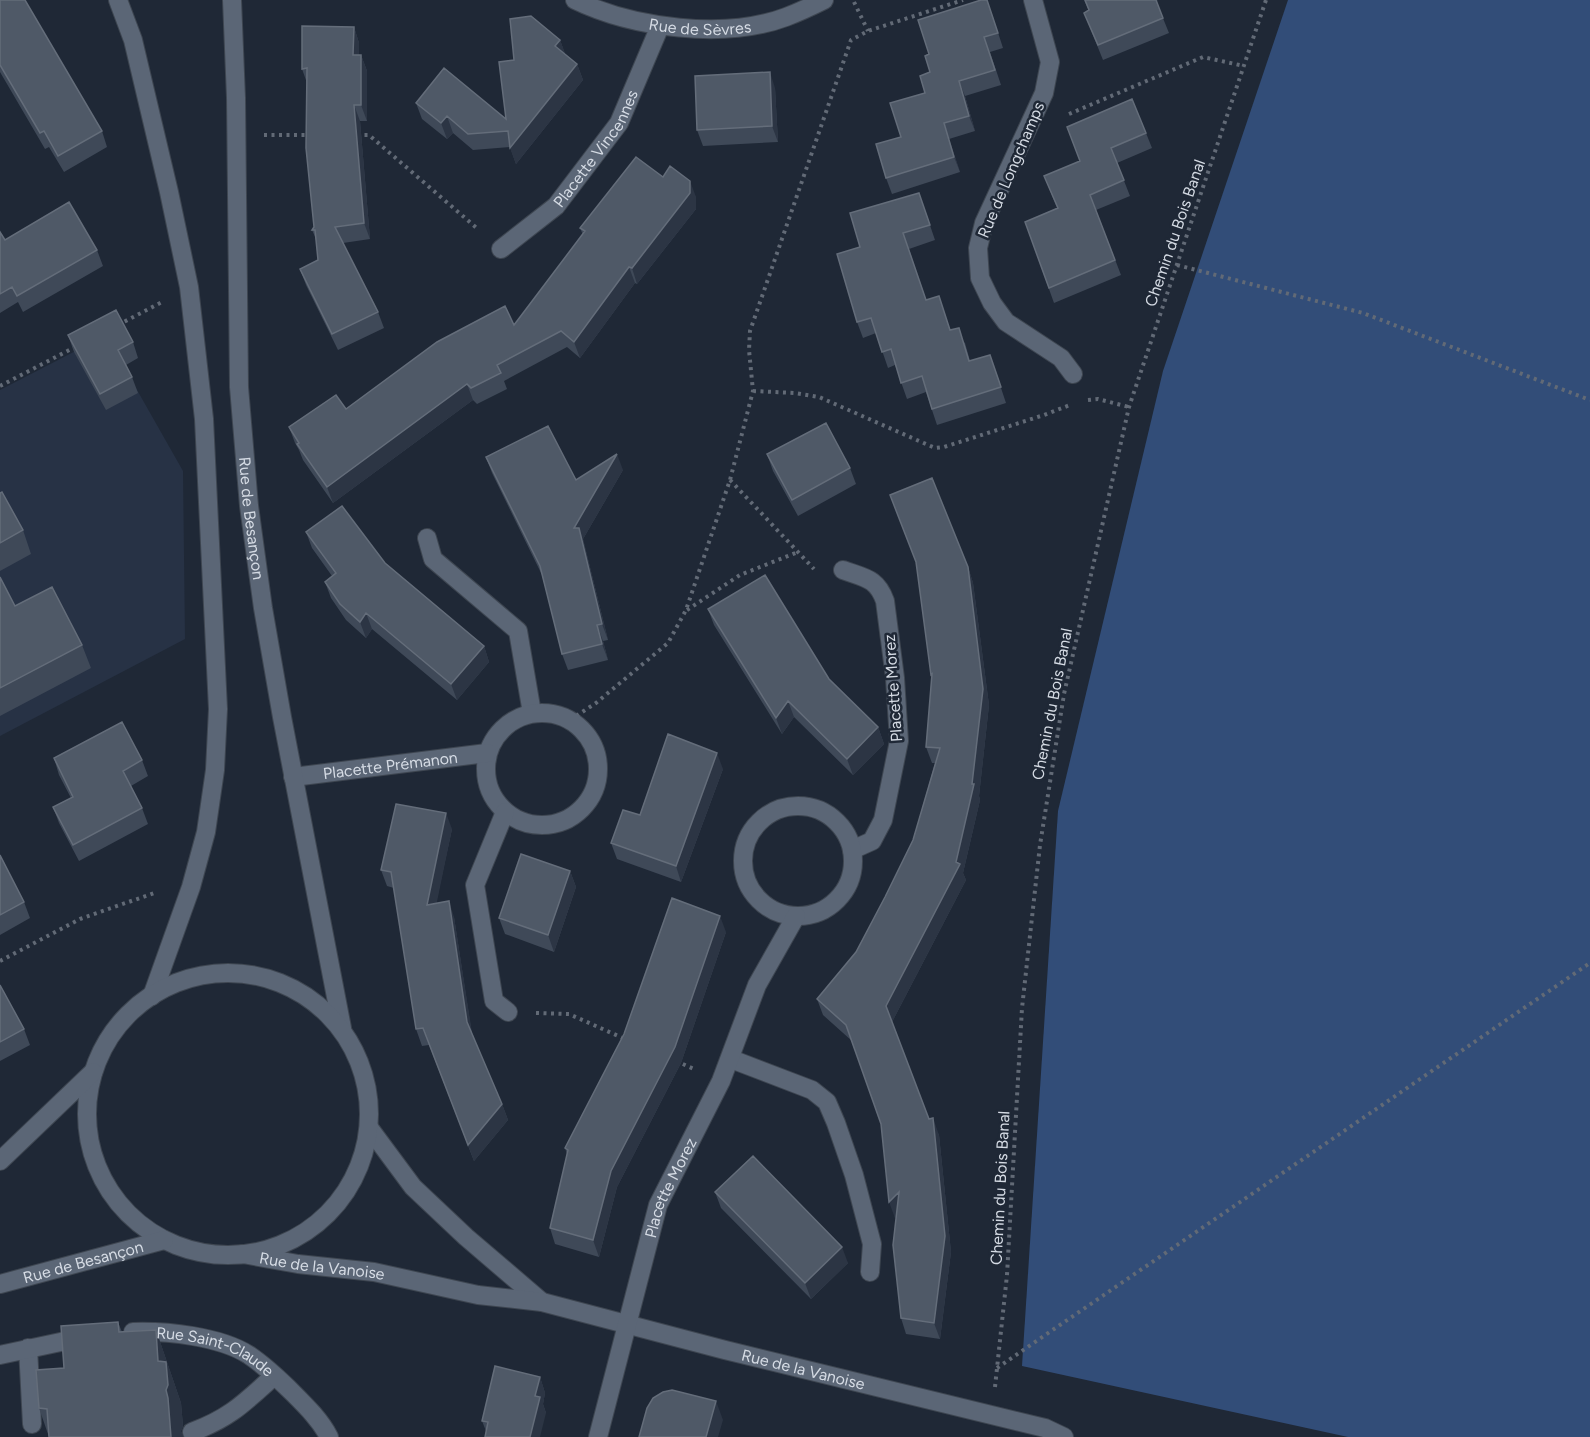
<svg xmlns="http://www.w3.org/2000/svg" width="1590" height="1437" font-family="Figtree,sans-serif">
<rect width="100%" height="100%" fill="#1f2836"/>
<path fill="#273245" d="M122,327L124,367L183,471L185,639L0,736V390Z"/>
<path fill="#324d78" d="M1288,0H1590V1437H1348L1022,1366L1058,811L1163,371Z"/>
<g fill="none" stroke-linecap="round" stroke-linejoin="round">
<g stroke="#3e4651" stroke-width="20">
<path id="lane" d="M28,1348L32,1424
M192,1432C230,1418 244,1403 274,1376"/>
</g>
<g stroke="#3e4651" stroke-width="20">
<g id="street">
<path id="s1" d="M575,0C633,28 725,40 786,17C799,12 812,6 824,0"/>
<path d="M1033,0L1050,62L1044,93L984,223L978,248L980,278L992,303L1006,322L1061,358L1073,374"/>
<path id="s2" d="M501,249L556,206L619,123L660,26"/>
<path d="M427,538L433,559L518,631L532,713"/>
<path d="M843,570C865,578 877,578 885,601L895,678L899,741L883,820L872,841L852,850"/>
<circle cx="542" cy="769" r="56"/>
<path id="s3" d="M293,777L487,753"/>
<circle cx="798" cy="861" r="55"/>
<path d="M505,812L475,885L494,1001L508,1012"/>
<path d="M731,1059L812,1090L827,1102L836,1123L854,1175L872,1244L870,1272"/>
<path d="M370,1129L413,1187L466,1237L542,1302"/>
<path id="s4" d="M243,1254L298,1264L374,1272L478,1295L542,1302L725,1350L1045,1428L1064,1437"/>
<path id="s5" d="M133,1332C167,1331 219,1336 249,1355C265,1366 281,1381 294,1394C307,1407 321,1421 329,1437"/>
<path d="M0,1355L84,1337"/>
<path id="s6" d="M598,1437L658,1205L721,1081L757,985L796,916"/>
</g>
</g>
<g stroke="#3e4651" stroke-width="20">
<g id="secondary">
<path d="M118,0L133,40L169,192L189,287L204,419L218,709L215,770L206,832L191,887L152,996"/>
<path id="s7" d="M232,0L236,98L239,387L249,506L263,608L282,717L342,1028"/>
<circle cx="228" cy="1114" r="141"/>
<path d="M0,1161L93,1072"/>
<path id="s8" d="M0,1284L164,1240"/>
</g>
</g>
<path stroke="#626a76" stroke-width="4" stroke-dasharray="3 4.5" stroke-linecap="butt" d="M854,2L868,31
M1069,114L1203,57L1244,66
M264,135H310
M357,135H369L479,230
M1177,265L1363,313L1590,400
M118,325L162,302
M0,386L77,346
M753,391L795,393L819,397L935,448L944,447L1044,415L1070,405
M1088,400L1098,399L1129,407
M730,480L814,569
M687,610L740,575L798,552
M570,720L596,703L668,643L686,610L730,480L753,391L749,350L750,331L851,40L868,31L963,0
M0,961L80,919L157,892
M536,1013L569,1014L625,1039
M676,1061L694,1069
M997,1368L1590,963
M995,1387L1007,1275L1022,1008L1040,845L1064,694L1129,407L1266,0"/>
<use href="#lane" stroke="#5b6676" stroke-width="18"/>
<use href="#street" stroke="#5b6676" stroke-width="18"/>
<use href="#secondary" stroke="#5b6676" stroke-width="18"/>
</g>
<path fill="#3f4958" d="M0,0L102,131L107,147L64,172L49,147L45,149L0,72Z
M1084,0H1158L1156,1L1169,33L1103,60L1084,13L1089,11Z
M992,14L1003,48L990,52L1001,85L965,96L975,131L949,139L960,172L892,194L886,178L901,137L925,93L930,72L929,54Z
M354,27L359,43V55H361L367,71V121H360L370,239L343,243L378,312L384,328L338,350L306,285L300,269L318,260L316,239L312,230L314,227L307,83L302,69Z
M560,40L565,54L577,64L583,80L516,164L510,147L473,150L453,133L447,139L422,119L416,103L506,119L514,60Z
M775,88L778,142L703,146L697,130Z
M1146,133L1152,148L1117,163L1130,196L1096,210L1121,275L1054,303L1025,222L1057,208L1044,176Z
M663,177L696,197V209L637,284L635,283L580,358L567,347L504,381L507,389L477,404L473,400L333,503L303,460L299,450L295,443L289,427L346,409L514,325L583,235L580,228Z
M919,193L935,240L909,249L926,300L939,296L950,330L965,343L970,361L990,355L1006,403L937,425L926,392L907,399L895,365L888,368L876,333L863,338L857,322L860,247Z
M0,232L5,240L97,250L103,266L23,312L18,302L0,313Z
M68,335L133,342L138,358L126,365L132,377L138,393L106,410L74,352Z
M767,454L850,468L856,484L798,516L773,471Z
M486,457L576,480L623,470L583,539L608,640L603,641L608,660L568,670L562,654L542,575L492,473Z
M0,493L23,530L31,554L0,571Z
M306,532L385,563L484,646L489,662L457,700L372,629L366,638L346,620L331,598L325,582L332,576L312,548Z
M968,567L973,583L989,705L979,796L980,800L963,873L966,880L892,1022L929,1119L939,1135L951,1252L940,1339L906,1334L901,1318L896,1216L895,1218L881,1124L852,1041L823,1015L817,999L856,952L885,897L913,840L935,763H932L926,747L932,678Z
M0,577L15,606L82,645L91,668L0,716Z
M708,609L829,679L878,727L884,744L853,775L794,717L782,734L714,625Z
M54,758L142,760L148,776L131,786L142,808L148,824L79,861L59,823L53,807L71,798L59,775Z
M723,769L681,882L617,859L611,843L640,815Z
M452,829L436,903L454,917L472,1035L502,1104L508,1120L474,1161L429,1045L422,1046L416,1029L394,888L387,886L381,870Z
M0,855L24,902L30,918L0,935Z
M570,871L576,887L554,952L505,934L499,918Z
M726,932L681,1063L617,1187L599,1257L555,1244L550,1228L567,1154L565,1148L624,1034Z
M0,985L24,1029L30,1045L0,1061Z
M715,1192L848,1263L811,1299L721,1208Z
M118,1322L122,1332L156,1330L181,1403L183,1426L181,1431L183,1437H49L39,1408L64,1368Z
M540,1377L545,1393L543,1404L546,1413L486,1431L482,1421Z"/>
<path fill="#2c3544" d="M354,27L359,43V71L353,55Z
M560,40L566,56L555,46Z
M361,55L367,71V121L361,105Z
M577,64L583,80L516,164L510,148Z
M770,72L775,88L778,142L772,126Z
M959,81L965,96L975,131L969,116Z
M354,105L360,121L370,239L364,223Z
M447,116L453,133L447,139L441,123Z
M944,123L949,139L960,172L954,157Z
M690,181L696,197V209L637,284L632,268Z
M629,267L635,283L580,358L574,342Z
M467,384L473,400L333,503L327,487Z
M617,454L623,470L583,539L608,640L602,624L574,528Z
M968,567L973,583L989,705L979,796L980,800L963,873L966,880L892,1022L886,1006L956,862L972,784Z
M366,613L372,629L366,638L360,622Z
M597,625L603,641L608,660L602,644Z
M484,646L489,662L457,700L451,684Z
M788,701L794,717L782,734L776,718Z
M878,727L884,744L853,775L847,759Z
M717,753L723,769L681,882L676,866Z
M446,813L452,829L433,921L427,905Z
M570,871L576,887L554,952L548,935Z
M449,901L454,917L473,1039L467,1022Z
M720,916L726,932L681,1063L617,1187L599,1257L593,1240L611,1171Z
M502,1104L508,1120L474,1161L468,1145Z
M933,1118L939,1135L951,1252L940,1339L934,1323Z
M899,1192L905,1208L895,1218L889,1202Z
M842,1247L848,1263L811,1299L805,1283Z
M156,1330L181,1403L183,1426L181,1431L183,1437H171L158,1361Z
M540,1377L545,1393L543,1404L546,1413L540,1437H530L535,1396Z
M716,1401L723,1420L718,1437H706Z"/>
<path fill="#4f5967" stroke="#646d7a" stroke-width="1.5" d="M0,0H25L102,131L58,156L44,131L40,133L0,65Z
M981,0H987L998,33L984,37L995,70L959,81L969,116L944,123L954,157L886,178L876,144L901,137L890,103L925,93L920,76L930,72L925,56L929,54L918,20Z
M1085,0H1156L1163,18L1098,45L1084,13L1089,10Z
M531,16L560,40L555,46L577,64L510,148L508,131L468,134L447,116L441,123L416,103L444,68L506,119L499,62L514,60L510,19Z
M302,26L354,27L353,55H361V105H354L364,223L335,227L378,312L332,334L300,269L318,260L315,230H312L314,227L306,148L307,68L302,69Z
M770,72L772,126L697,130L695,76Z
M1132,99L1146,133L1111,148L1124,180L1090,195L1115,260L1049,288L1025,222L1058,208L1044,176L1080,161L1067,127Z
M636,157L663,177L670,166L690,181V193L632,268L629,267L574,342L561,331L497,365L501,373L471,388L467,384L327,487L297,444L299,443L289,427L336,395L346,409L437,342L505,306L514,325L585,231L580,228Z
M919,193L930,225L903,233L926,300L939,296L950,330L959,328L969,361L990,355L1001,387L932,409L922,376L901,383L891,349L882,352L871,318L857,322L837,254L860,247L850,213Z
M69,202L97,250L17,296L12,287L0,294V232L5,240Z
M116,310L133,342L118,350L132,377L100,394L68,335Z
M826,423L850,468L792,500L767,454Z
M548,426L576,480L617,454L574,528H579L602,624L597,625L602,644L562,654L540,566L486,457Z
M932,478L968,567L983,689L972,784H974L956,862L960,864L886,1006L929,1119L933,1118L945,1236L934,1323L901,1318L893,1245L899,1192L889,1202L881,1124L846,1025L817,999L856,952L885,897L913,840L940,748L926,747L932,674L931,675L916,562L890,495Z
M2,492L23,530L0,543V493Z
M342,506L385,563L484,646L451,684L366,613L360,622L340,604L325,582L336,573L306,532Z
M765,575L829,679L878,727L847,759L788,701L776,718L708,609Z
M0,577L15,606L52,587L82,645L0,688Z
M122,722L142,760L123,771L142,808L73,845L53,807L73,797L54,758Z
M668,734L717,753L676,866L611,843L623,810L640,815Z
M396,804L446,813L427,905L449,901L467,1022L502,1104L468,1145L423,1028L416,1029L391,872L381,870Z
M521,854L570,871L548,935L499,918Z
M0,855L24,902L0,915Z
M672,898L720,916L675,1047L611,1171L593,1240L550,1228L568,1150L565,1148L624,1034Z
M0,985L24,1029L0,1042Z
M753,1156L842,1247L805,1283L715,1192Z
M118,1322L119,1332L156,1330L158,1361L166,1362L168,1385L166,1390L168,1398L171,1437H49L47,1409L39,1408L36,1370L64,1368L61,1326Z
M495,1366L540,1377L535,1396L540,1397L530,1437H485L488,1422L482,1421Z
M672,1390L716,1401L706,1437H639L647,1408L653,1398L663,1392Z"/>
<g text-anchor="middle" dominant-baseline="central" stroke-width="5" stroke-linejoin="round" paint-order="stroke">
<g font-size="16" fill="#d5dbe4" stroke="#1f2836">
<text stroke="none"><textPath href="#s1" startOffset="129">Rue de Sèvres</textPath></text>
<text stroke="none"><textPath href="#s2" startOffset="140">Placette Vincennes</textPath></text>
<text transform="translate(1011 170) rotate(-67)">Rue de Longchamps</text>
<text transform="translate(1175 233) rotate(-71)">Chemin du Bois Banal</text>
<text stroke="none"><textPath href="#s7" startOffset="519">Rue de Besançon</textPath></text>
<text transform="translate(893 688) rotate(-94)">Placette Morez</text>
<text transform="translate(1052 704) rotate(-79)">Chemin du Bois Banal</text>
<text stroke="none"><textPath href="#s3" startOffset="98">Placette Prémanon</textPath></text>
<text transform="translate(1000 1188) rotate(-87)">Chemin du Bois Banal</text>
<text stroke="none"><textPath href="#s6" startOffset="260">Placette Morez</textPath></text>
<text stroke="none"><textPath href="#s8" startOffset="86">Rue de Besançon</textPath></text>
<text stroke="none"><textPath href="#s4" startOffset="80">Rue de la Vanoise</textPath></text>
<text stroke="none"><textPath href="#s5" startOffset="86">Rue Saint-Claude</textPath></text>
<text stroke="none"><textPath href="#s4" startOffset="573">Rue de la Vanoise</textPath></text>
</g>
</g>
</svg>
